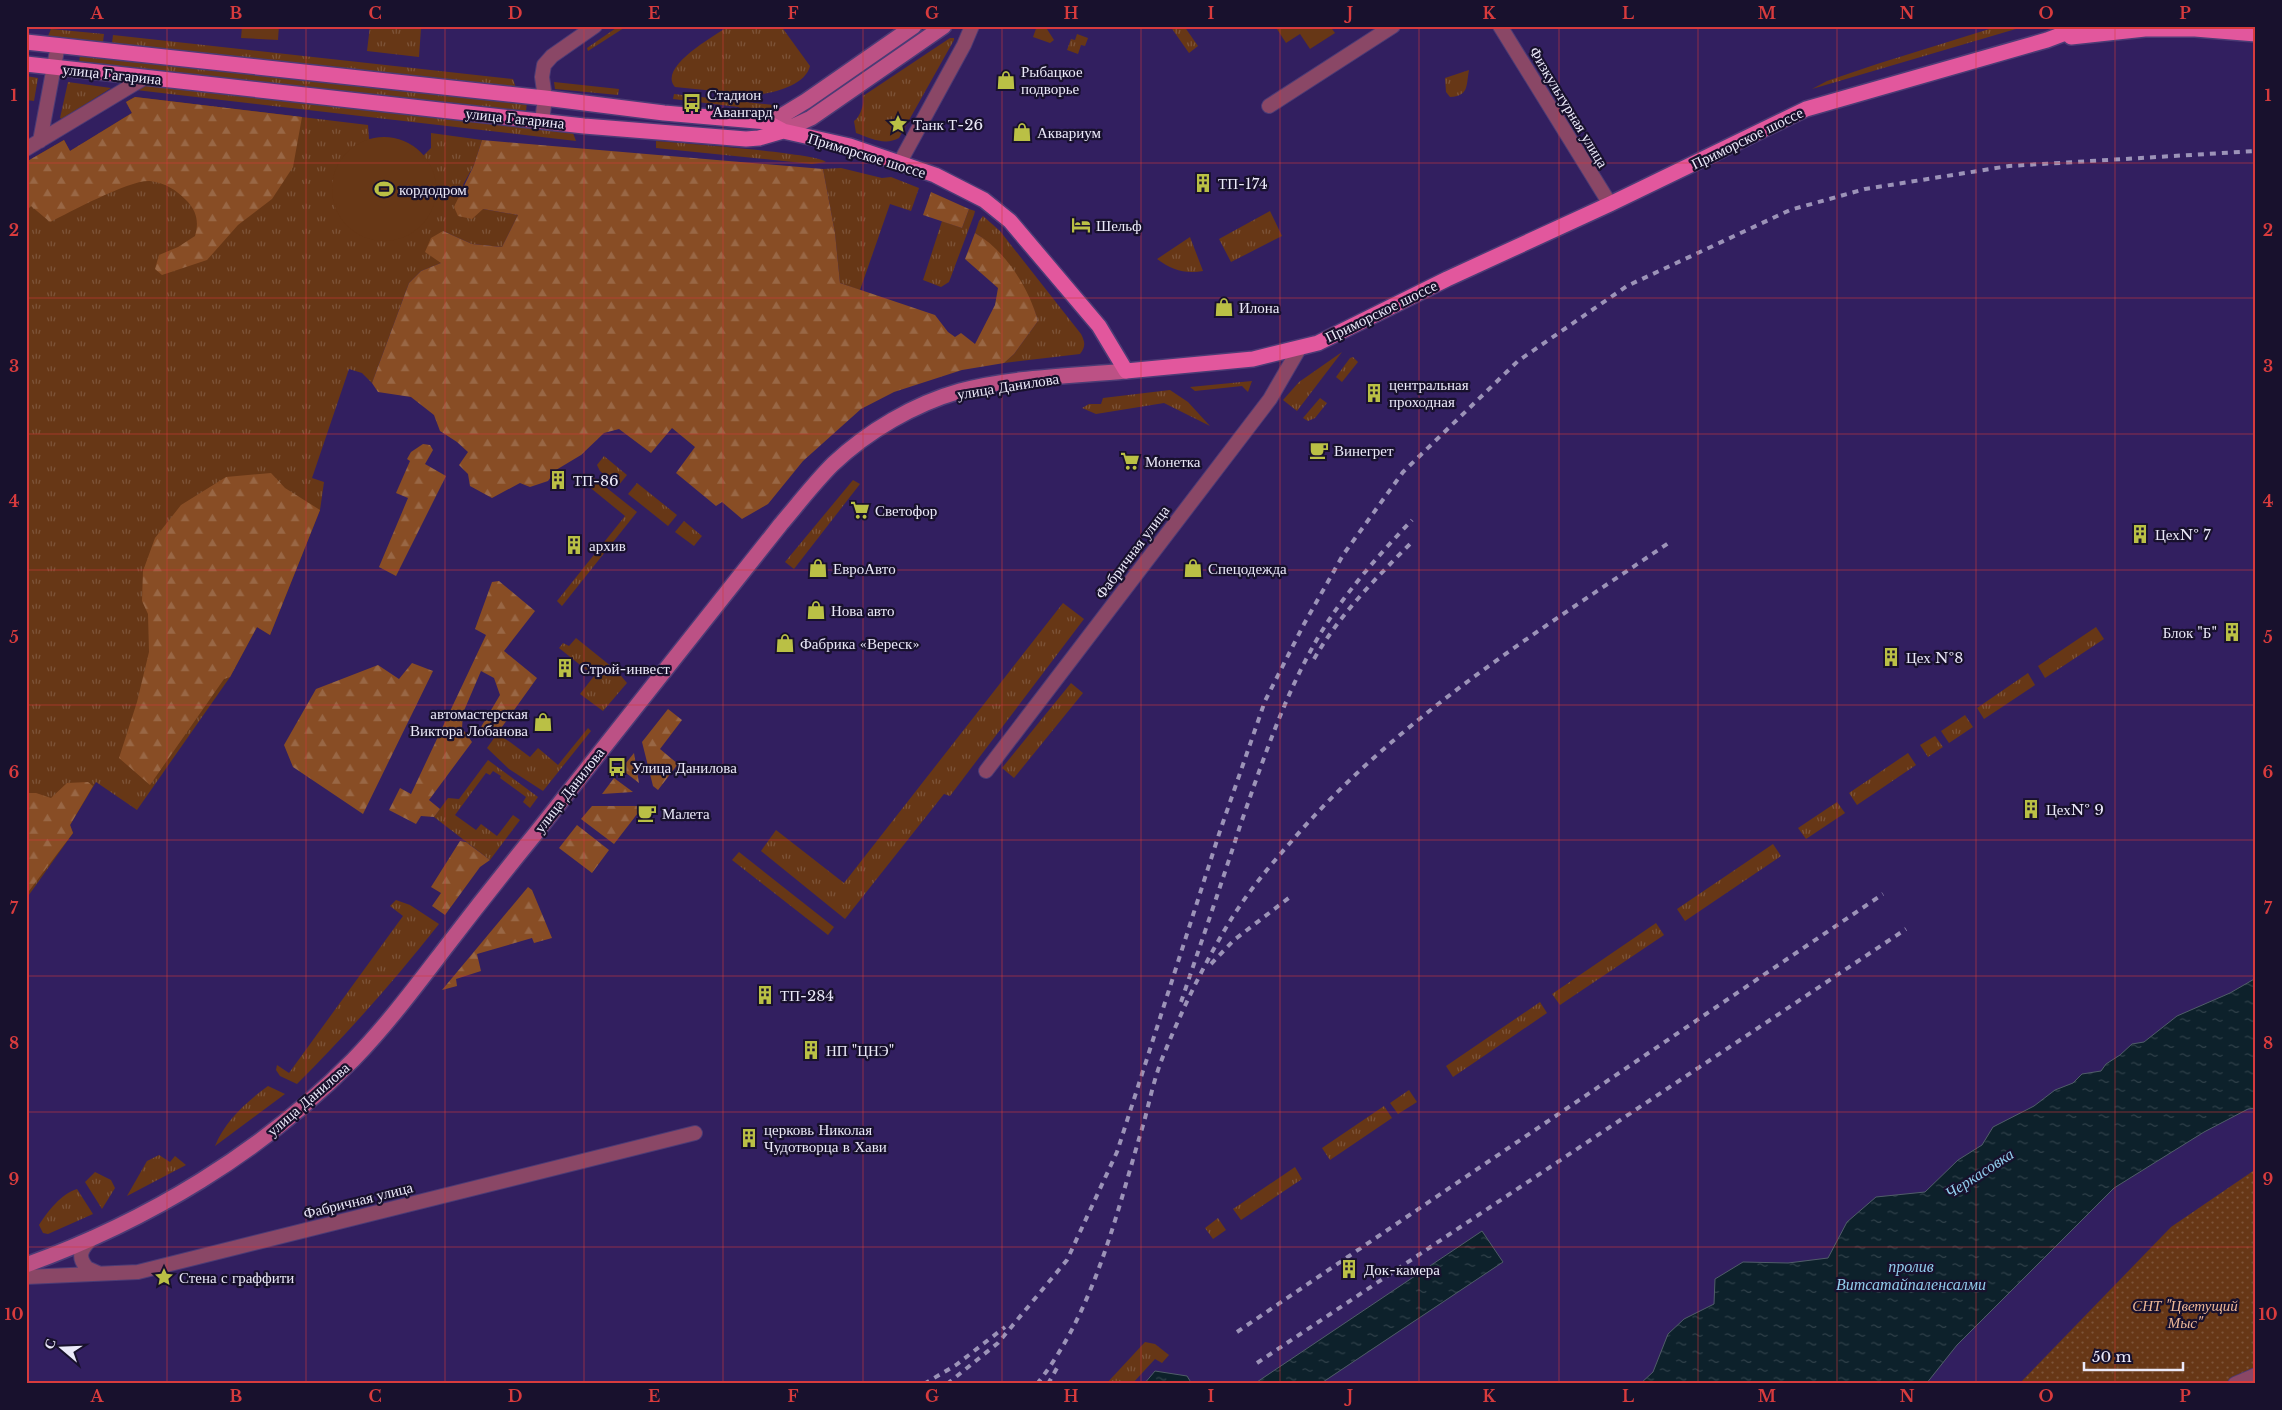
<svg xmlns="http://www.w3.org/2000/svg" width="2282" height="1410" font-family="'Libre Baskerville',serif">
<defs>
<pattern id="grass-tufts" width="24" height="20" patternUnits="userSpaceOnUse" patternTransform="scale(1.25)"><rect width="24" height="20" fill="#673716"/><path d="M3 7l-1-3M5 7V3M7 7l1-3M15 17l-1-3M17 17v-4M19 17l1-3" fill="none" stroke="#7d5439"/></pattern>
<pattern id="forest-firs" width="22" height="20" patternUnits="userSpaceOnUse" patternTransform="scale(1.25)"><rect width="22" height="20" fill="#884d25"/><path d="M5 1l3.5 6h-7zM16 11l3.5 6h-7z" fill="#996745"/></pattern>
<pattern id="garden-dots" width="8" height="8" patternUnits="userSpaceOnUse" patternTransform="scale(1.25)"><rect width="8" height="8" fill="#673716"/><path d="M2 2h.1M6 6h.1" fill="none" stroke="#7d5439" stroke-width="1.8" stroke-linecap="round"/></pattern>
<pattern id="water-ripples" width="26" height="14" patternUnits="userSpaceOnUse" patternTransform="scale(1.25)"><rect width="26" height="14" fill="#0d212b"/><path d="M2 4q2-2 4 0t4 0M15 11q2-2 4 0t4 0" fill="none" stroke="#30414a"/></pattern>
</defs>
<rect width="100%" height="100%" fill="#321f60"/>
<path fill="url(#grass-tufts)" d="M370,26H416L421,28L419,57L367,51Z
M619,26H627L588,51L587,48Z
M729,26H781L810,66C805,86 773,93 755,95L675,87C657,67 716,35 729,26Z
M1037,26H1045L1054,40L1050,43L1033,37Z
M1170,26H1184L1198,46L1189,53Z
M1999,26H2026L1812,89L1827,81L1877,64Z
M51,29L104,34L103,42L48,36Z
M1077,34L1088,38L1085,46L1081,45L1078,54L1067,50L1071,39L1075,40Z
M113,35L513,79L516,88L112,43Z
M950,38H954V40L899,138C885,146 870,138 856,133L854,121C860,117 865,103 863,96Z
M80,54L527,101L526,112L79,64Z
M1469,70C1466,86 1469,96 1450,97L1446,92L1445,78Z
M26,76L38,78L34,101L26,100Z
M68,82L111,88L62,119L60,118Z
M554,82L619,89L618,95L555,89Z
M145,85L573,133L576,141L136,90Z
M674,94L774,105L779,108L769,115L750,113L738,107L673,99Z
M135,97L368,125L369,139L423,156L431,148V133L482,140L474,165L463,185L483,209L518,215L502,247L472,244L443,231L441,263L421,271L409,283L372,383L362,373L349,369L312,478L324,482L320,510L270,635L257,627L230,677L137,810L96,782L70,825L73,833L26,899V162L64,140L70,151L132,113L126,102Z
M656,141C680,143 816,153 826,162L812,164L656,148Z
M841,168L882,178L891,177L919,188L911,211L890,204L860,290L840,283L835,233L823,169Z
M969,209L975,211L974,215L949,282L941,287L923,280L942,221L962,228Z
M1270,211L1282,236L1231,262L1219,239Z
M983,216L1000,231L1081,334C1085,342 1086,346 1080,354L1004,363L1014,354L1038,321C1031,295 998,246 975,233L979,221Z
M1190,237L1203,271C1185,274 1172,270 1157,259Z
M1342,352L1297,411L1283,400L1299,382Z
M1353,357L1358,362L1342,382L1336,377L1350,358Z
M1252,381L1248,392L1242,386L1195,391L1190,387Z
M1170,390L1188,402L1210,426L1164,403L1096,414L1082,408L1089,404H1101L1103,398Z
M1320,398L1327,403L1315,418L1308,421L1303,418Z
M604,456L627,475L618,486L600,471L597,465Z
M593,477L637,512L562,606L557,601L625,516L587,485Z
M853,480L860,484L794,569L785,562Z
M637,483L677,515L668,526L628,494Z
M684,521L702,536L694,546L675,532Z
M1063,603L1084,619L950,796L944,794L845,919L761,851L776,830L844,883Z
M2096,627L2104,639L2045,678L2038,666Z
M576,638L617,671L627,683L603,711L580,694L594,676L559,648L563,643L569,646Z
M2028,673L2035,685L1984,719L1977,708Z
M1071,683L1083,693L1014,778L1002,768Z
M1965,715L1973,727L1949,743L1941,731Z
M588,728L591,731L543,791L509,769L487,748L497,734L510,742L530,757L538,748L558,765Z
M1935,736L1943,747L1928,757L1920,745Z
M1908,753L1916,765L1857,805L1849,793Z
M488,760L538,797L530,808L523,802L526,797L500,778L501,776L493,771L490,775L486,773L455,815L476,830L481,824L497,836L513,815L520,820L490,860L434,817L448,798L459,799Z
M1837,802L1845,813L1806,839L1798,828Z
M1773,844L1781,856L1685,921L1677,909Z
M739,852L834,927L828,935L732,860Z
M396,900L410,905L439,924C394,981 348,1033 297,1084L280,1076L276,1070L277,1065L289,1073L403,916L390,906Z
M1656,923L1664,935L1560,1005L1552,994Z
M1540,1002L1547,1013L1453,1077L1446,1066Z
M268,1086L285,1094L215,1146C225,1121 246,1102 268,1086Z
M1409,1090L1417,1102L1398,1114L1390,1103Z
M1384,1106L1392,1118L1330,1160L1322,1148Z
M159,1155L170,1162L175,1156L186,1165L127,1196L147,1161Z
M1295,1167L1302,1179L1241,1220L1233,1209Z
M95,1172L111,1180L115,1188L102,1209L85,1182Z
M77,1189L93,1214L48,1234L43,1233L39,1225C47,1212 62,1193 77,1189Z
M1218,1218L1226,1230L1213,1239L1205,1228Z
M1145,1342L1155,1344L1169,1355L1162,1363L1155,1359L1132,1384H1106Z"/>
<path fill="url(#forest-firs)" d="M135,97L302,117L293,167L272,199L238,225L207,260L162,275L155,269L159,255L178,247L195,236C199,222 197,212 187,201C176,190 166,183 150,181C131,179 70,212 50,222L31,206L26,211V162L64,140L70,151L132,113L126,102Z
M482,140L823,169L835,233L840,283L935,315L948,332L955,337L961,333L975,344L995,305L998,288L965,259L975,233C1005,250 1029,288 1038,321L1014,354L1004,363L962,370L894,392L861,409L803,461L768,504L742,519L722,502L716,506L676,473L695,447L672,428L651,453L619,429L604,433L581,455L556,470L548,481L530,487L520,483L492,498L470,486L468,474L459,465L468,452L457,442L440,431L434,415L411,397L378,392L372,383L409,283L421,271L441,263L425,252L431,238L443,231L472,244L502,247L518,215L483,209L472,219L458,216L454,207L474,165Z
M931,192L969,209L962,228L923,215Z
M423,444L430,445L433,450L425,464L446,476L396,576L379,567L408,498L396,493L410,461L407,459L411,452Z
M271,473L285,488L320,510L270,635L257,627L230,677L224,679L150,785L119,758L137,702L149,652L148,614L142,601L143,571L155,538L181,505L226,477Z
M499,581L535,611L504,651L537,678L494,738L483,732L481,727L500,695L494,678L481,671L463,713L462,728L472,742L429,800L440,809L434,817L421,816L416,824L389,810L400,788L411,794L486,635L475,629L492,582Z
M412,663L433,671L363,814L293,767L284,745L316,689L378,665L399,679Z
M668,709L682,720L660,749L678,764L658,790L653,786L642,742Z
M634,753L639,783L621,769Z
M614,778L633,792L602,794Z
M88,782L93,786L70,825L73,833L29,891L26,892V793H36L51,798L67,783Z
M592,806H637L641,809L614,844L581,819Z
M577,825L609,850L592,873L559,848Z
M460,841L466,842L490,860L480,867L445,915L432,906L441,893L431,887Z
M528,887L532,890L552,938L534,943L532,938L477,954L481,971L456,979L457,986L442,990Z"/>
<path fill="url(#garden-dots)" d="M2256,1169V1384H2019L2171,1227Z"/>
<path fill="#673716" d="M242,26H279L278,40L241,38Z
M1275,26H1330L1335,33L1310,49L1300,34L1286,43Z
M332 189a52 52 0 1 1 104 0a52 52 0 1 1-104 0Z"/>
<path fill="url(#water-ripples)" stroke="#505d69" d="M2256,978V1108L2248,1109L2204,1132L2114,1188L1957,1345L1926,1384H1640L1653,1372L1668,1334L1684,1319L1714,1304L1715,1279L1743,1262L1788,1263L1828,1258L1847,1222L1876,1197L1925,1192L1958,1160L1982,1145L1993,1127L2034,1106L2055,1090L2073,1083L2082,1074L2101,1071L2106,1064L2120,1055L2132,1044L2144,1042L2177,1016L2230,993Z
M1482,1231L1503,1262L1320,1384H1254Z
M1155,1371L1187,1376L1192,1384H1144Z"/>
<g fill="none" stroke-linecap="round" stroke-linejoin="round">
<g stroke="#4c3b75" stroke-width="16">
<path id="street" d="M1500,26L1610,204
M1269,106L1393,26
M542,121L545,98L542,77L544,65L552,56L595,26
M40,141L58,45
M26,149L144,78
M900,162L964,45L972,26
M986,771L1270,399L1299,349
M92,1238C82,1248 76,1256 87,1268L98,1273
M26,1277L138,1272L695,1133
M2235,1384L2256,1375"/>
</g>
<g stroke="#4c3b75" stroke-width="18">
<path id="secondary" d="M766,122L783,115L806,101L914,26
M783,131L811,118L944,26
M26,1265C148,1221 262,1152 353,1060C387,1025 416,986 446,947C475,909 505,871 536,833C617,730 699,627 781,524C798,504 814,483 833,464C868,431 914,404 960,391C1012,377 1072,376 1126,371"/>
</g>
<g stroke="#4c3b75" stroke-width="18">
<path id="primary" d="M2071,37L2145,29H2195L2256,34
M26,42L545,98L664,113L766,122L783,131L850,146L935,175L984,200L1010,221L1099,326L1126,371L1253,359L1318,343L1447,279L1610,204L1806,109L2047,40L2084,26
M26,64L584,126L746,139L759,138L783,131"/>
</g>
<use href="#street" stroke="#8a4766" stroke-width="14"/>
<use href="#secondary" stroke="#bc5185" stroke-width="15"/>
<use href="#primary" stroke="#e2579d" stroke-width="15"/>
<path stroke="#9c93b8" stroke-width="4" stroke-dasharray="6 6" stroke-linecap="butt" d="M1314,659C1340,614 1376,578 1412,542
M1211,964L1234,940L1290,897
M1181,1002C1201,943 1221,885 1240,826C1262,763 1283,699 1316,641C1341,597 1377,557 1412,520
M1237,1332L1883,894
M1257,1363L1906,929
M924,1384L956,1365L1005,1327
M947,1384L998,1343L1067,1260L1117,1152L1220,831L1265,701L1304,624L1343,555L1403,472L1518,361L1627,286L1790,210L1865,189L2009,166L2256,151
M1037,1384C1096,1309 1117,1211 1144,1122C1150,1099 1155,1075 1164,1054C1182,1010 1203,966 1227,926C1244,897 1267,869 1290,843C1396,719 1536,633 1670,542
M1048,1384L1057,1368"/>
</g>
<path fill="none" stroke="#d83b3d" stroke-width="1" stroke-opacity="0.55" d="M167,26V1384M306,26V1384M445,26V1384M584,26V1384M723,26V1384M863,26V1384M1002,26V1384M1141,26V1384M1280,26V1384M1419,26V1384M1559,26V1384M1698,26V1384M1837,26V1384M1976,26V1384M2115,26V1384M26,163H2256M26,298H2256M26,434H2256M26,570H2256M26,705H2256M26,840H2256M26,976H2256M26,1112H2256M26,1247H2256"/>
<defs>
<g id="shop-bare" transform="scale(1.5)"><path d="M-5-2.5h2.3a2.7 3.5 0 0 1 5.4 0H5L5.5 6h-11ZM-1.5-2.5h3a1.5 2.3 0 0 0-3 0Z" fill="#bac045" stroke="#18112d" stroke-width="2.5" paint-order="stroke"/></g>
<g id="bus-bare" transform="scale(1.5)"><path d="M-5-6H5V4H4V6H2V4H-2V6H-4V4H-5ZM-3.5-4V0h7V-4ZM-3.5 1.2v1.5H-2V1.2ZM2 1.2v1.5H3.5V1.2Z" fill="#bac045" stroke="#18112d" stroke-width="2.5" paint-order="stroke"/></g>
<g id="sight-bare" transform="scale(1.5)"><path d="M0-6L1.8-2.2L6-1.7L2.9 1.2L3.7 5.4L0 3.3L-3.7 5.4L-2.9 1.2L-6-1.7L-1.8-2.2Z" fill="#bac045" stroke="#18112d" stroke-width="2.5" paint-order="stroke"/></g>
<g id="building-bare" transform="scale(1.5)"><path d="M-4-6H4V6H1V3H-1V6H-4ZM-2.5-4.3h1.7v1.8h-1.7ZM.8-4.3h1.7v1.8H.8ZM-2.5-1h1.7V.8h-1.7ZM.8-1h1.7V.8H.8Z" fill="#bac045" stroke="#18112d" stroke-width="2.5" paint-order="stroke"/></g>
<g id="stadium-bare" transform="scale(1.5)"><path d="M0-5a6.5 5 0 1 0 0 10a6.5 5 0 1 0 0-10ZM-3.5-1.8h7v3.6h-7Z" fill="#bac045" stroke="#18112d" stroke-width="2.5" paint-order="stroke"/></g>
<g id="hotel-bare" transform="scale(1.5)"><path d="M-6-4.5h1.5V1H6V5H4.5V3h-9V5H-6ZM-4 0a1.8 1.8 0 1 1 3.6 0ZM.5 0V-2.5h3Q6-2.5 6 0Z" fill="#bac045" stroke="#18112d" stroke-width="2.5" paint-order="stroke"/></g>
<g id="cafe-bare" transform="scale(1.5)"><path d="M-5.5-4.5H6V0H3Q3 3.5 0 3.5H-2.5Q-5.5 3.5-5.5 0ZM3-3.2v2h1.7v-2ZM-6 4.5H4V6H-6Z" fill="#bac045" stroke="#18112d" stroke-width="2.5" paint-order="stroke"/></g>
<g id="supermarket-bare" transform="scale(1.5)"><path d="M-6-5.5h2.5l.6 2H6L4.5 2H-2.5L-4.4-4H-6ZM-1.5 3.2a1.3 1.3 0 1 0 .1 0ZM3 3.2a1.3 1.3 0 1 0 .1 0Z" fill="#bac045" stroke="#18112d" stroke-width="2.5" paint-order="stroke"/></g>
</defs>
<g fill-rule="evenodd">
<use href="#shop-bare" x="1006" y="80"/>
<use href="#bus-bare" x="692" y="103"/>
<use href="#sight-bare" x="898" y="124"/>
<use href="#shop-bare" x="1022" y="132"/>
<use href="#building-bare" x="1203" y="183"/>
<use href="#stadium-bare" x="384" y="189"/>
<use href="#hotel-bare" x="1081" y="225"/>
<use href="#shop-bare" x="1224" y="307"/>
<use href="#building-bare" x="1374" y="393"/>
<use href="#cafe-bare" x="1319" y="450"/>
<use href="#supermarket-bare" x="1130" y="461"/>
<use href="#building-bare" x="558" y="480"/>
<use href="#supermarket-bare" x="860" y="510"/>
<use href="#building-bare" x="2140" y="534"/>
<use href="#building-bare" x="574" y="545"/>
<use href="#shop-bare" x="818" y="568"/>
<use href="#shop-bare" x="1193" y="568"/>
<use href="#shop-bare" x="816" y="610"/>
<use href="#building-bare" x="2232" y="632"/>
<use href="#shop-bare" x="785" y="643"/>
<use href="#building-bare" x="1891" y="657"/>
<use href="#building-bare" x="565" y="668"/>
<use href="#shop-bare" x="543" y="722"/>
<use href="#bus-bare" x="617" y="767"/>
<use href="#building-bare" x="2031" y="809"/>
<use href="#cafe-bare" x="647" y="813"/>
<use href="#building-bare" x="765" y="995"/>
<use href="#building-bare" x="811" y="1050"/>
<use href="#building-bare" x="749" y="1138"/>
<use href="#building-bare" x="1349" y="1269"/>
<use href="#sight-bare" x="164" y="1277"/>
</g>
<g text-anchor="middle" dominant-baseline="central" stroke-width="4.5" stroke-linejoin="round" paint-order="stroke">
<g font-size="15" fill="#ebe9f9" stroke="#18112d" text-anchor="start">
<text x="1021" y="71">Рыбацкое<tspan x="1021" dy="17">подворье</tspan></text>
<text x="707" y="94">Стадион<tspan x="707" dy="17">"Авангард"</tspan></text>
<text x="913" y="124">Танк Т-26</text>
<text x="1037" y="132">Аквариум</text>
<text x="1218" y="183">ТП-174</text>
<text x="399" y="189">кордодром</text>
<text x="1096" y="225">Шельф</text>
<text x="1239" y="307">Илона</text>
<text x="1389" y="384">центральная<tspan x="1389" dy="17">проходная</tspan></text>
<text x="1334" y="450">Винегрет</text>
<text x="1145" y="461">Монетка</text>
<text x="573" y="480">ТП-86</text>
<text x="875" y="510">Светофор</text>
<text x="2155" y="534">Цех№ 7</text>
<text x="589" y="545">архив</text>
<text x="833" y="568">ЕвроАвто</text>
<text x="1208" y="568">Спецодежда</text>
<text x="831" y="610">Нова авто</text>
<text x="2217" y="632" text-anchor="end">Блок "Б"</text>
<text x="800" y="643">Фабрика «Вереск»</text>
<text x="1906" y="657">Цех №8</text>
<text x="580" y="668">Строй-инвест</text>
<text x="528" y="713" text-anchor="end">автомастерская<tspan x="528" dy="17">Виктора Лобанова</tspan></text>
<text x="632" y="767">Улица Данилова</text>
<text x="2046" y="809">Цех№ 9</text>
<text x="662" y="813">Малета</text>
<text x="780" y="995">ТП-284</text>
<text x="826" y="1050">НП "ЦНЭ"</text>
<text x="764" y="1129">церковь Николая<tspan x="764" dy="17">Чудотворца в Хави</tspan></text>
<text x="1364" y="1269">Док-камера</text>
<text x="179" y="1277">Стена с граффити</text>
</g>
<g font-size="15" fill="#ebe9f9" stroke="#18112d">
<text transform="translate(112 74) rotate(6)">улица Гагарина</text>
<text transform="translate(1569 107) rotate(59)">Физкультурная улица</text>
<text transform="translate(515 118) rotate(6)">улица Гагарина</text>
<text transform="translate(1747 138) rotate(-26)">Приморское шоссе</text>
<text transform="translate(867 155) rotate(17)">Приморское шоссе</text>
<text transform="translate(1381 311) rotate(-26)">Приморское шоссе</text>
<text transform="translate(1008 386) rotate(-9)">улица Данилова</text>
<text transform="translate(1132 552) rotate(-53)">Фабричная улица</text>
<text transform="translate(569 790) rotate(-52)">улица Данилова</text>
<text transform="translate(308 1099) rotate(-41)">улица Данилова</text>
<text transform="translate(358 1200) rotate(-14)">Фабричная улица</text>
</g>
<g font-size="15" font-style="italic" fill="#edb797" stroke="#18112d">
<text x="2185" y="1305">СНТ "Цветущий<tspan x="2185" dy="17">Мыс"</tspan></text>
</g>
<g font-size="16" font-style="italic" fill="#91ccec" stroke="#18112d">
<text transform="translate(1979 1173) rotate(-33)">Черкасовка</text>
<text x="1911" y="1266">пролив<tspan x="1911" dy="18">Витсатайпаленсалми</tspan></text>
</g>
</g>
<rect width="2282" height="1410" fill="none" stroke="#18112d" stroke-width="55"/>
<g transform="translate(62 1348) rotate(289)" stroke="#18112d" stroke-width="4" paint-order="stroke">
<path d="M0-4L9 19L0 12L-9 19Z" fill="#ebe9f9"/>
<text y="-8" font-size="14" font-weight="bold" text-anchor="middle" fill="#ebe9f9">С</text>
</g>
<path d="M2084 1362v8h99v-8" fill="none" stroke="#ebe9f9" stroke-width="2.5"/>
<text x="2092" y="1362" font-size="15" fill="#ebe9f9" stroke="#18112d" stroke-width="4" paint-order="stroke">50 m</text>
<rect x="28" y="28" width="2226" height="1354" fill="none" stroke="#d83b3d" stroke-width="2"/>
<g font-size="16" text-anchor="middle" font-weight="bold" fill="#d83b3d">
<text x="97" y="19">A</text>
<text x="236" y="19">B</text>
<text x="375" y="19">C</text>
<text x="515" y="19">D</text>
<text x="654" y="19">E</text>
<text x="793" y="19">F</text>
<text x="932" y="19">G</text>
<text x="1071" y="19">H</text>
<text x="1211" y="19">I</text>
<text x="1350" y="19">J</text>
<text x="1489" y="19">K</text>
<text x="1628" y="19">L</text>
<text x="1767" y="19">M</text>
<text x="1907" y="19">N</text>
<text x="2046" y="19">O</text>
<text x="2185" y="19">P</text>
<text x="14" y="101">1</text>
<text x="2268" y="101">1</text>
<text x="14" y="236">2</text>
<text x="2268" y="236">2</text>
<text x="14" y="372">3</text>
<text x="2268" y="372">3</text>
<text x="14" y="507">4</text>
<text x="2268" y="507">4</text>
<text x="14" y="643">5</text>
<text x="2268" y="643">5</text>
<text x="14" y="778">6</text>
<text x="2268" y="778">6</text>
<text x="14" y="914">7</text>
<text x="2268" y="914">7</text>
<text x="14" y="1049">8</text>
<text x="2268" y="1049">8</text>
<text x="14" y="1185">9</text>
<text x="2268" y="1185">9</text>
<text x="14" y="1320">10</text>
<text x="2268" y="1320">10</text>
<text x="97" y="1402">A</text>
<text x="236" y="1402">B</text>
<text x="375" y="1402">C</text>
<text x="515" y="1402">D</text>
<text x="654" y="1402">E</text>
<text x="793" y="1402">F</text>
<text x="932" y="1402">G</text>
<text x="1071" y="1402">H</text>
<text x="1211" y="1402">I</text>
<text x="1350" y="1402">J</text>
<text x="1489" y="1402">K</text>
<text x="1628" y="1402">L</text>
<text x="1767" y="1402">M</text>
<text x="1907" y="1402">N</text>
<text x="2046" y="1402">O</text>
<text x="2185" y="1402">P</text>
</g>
</svg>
